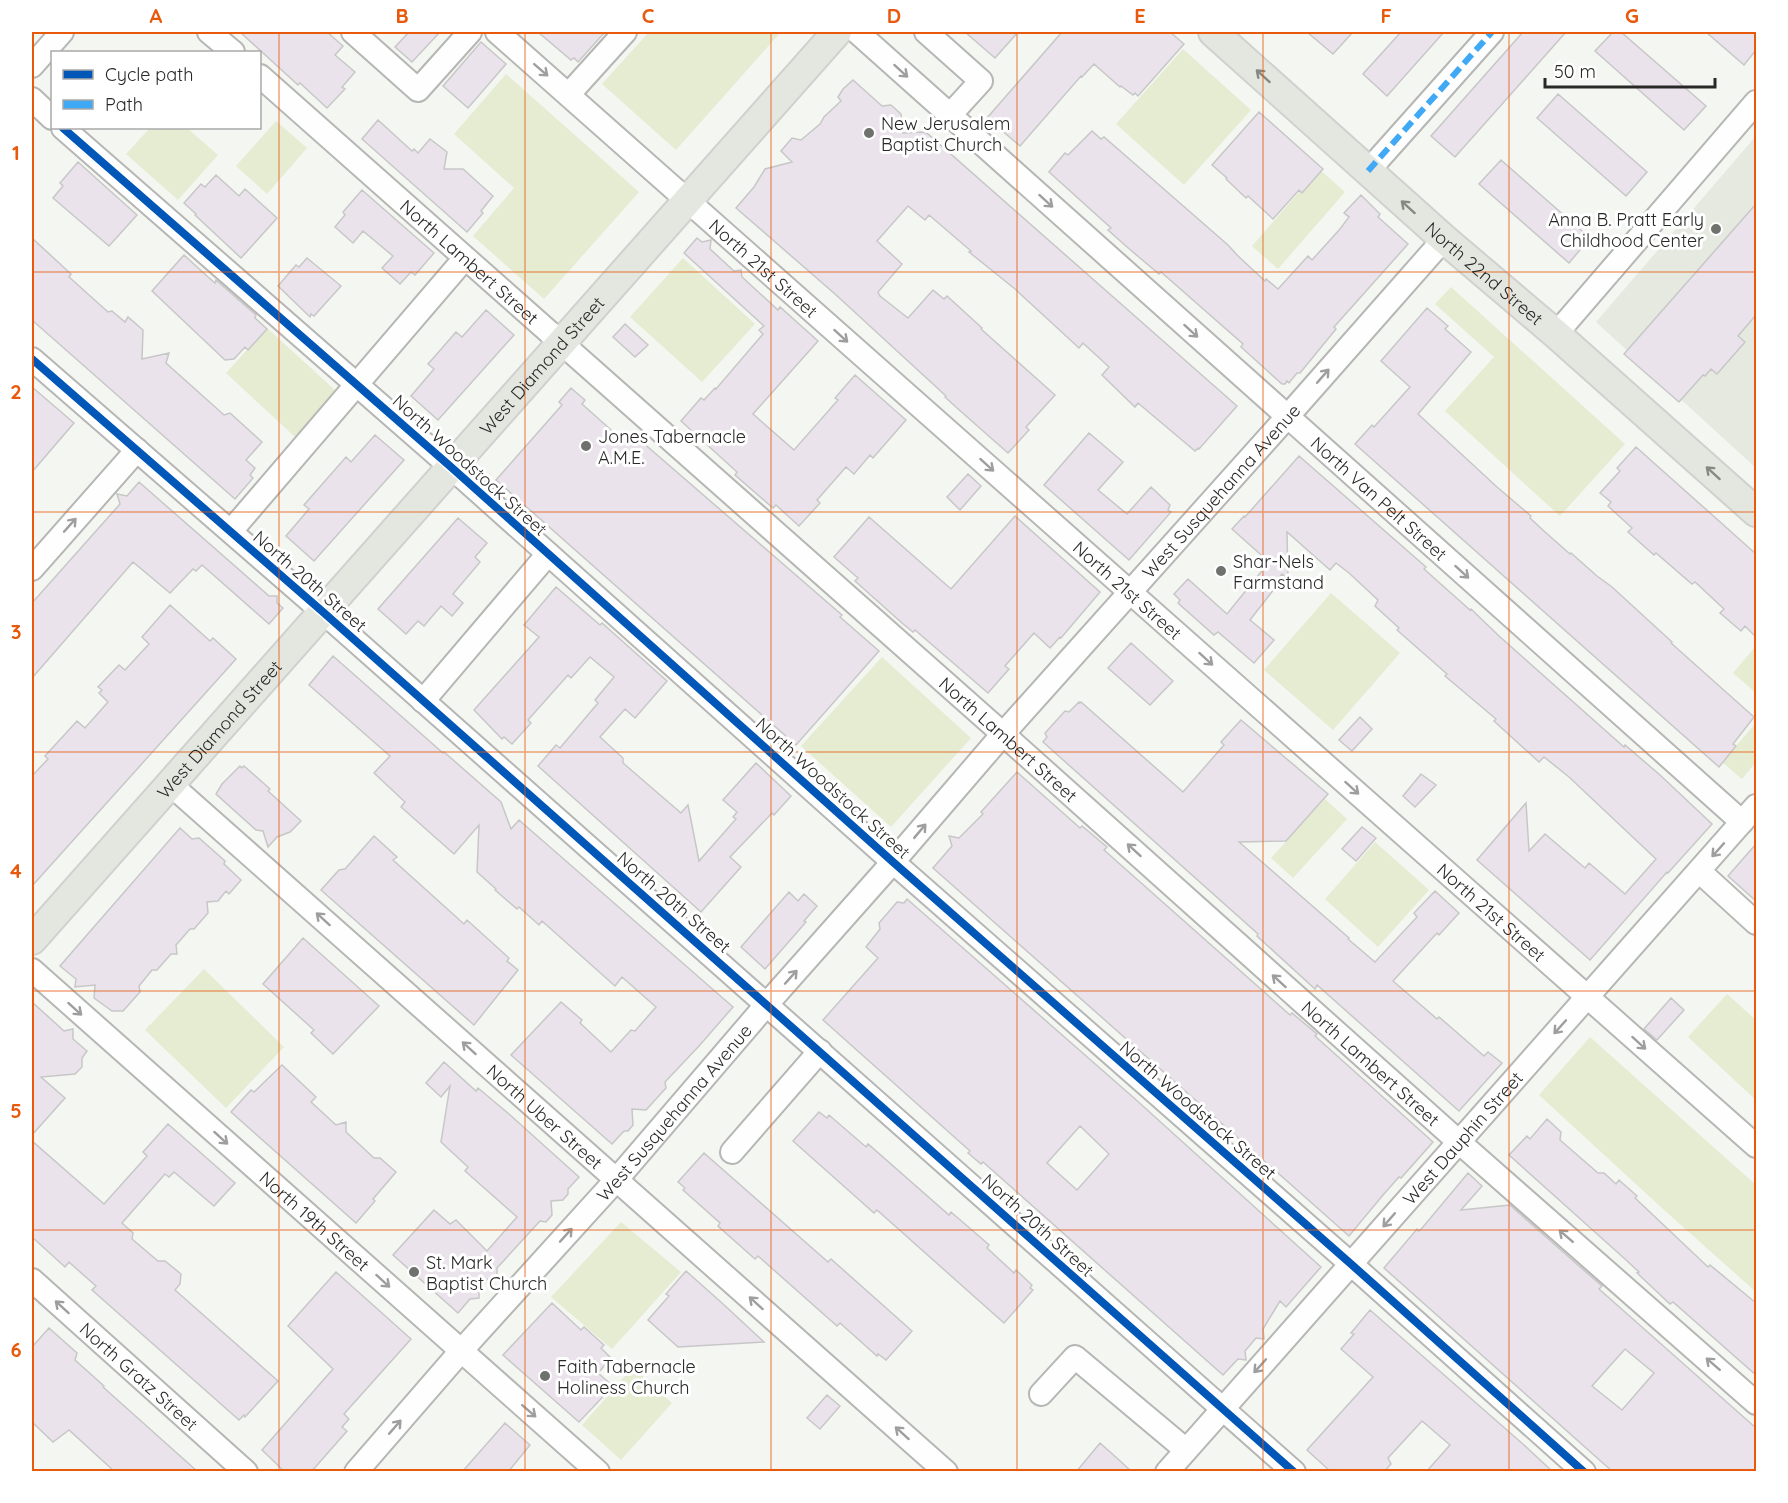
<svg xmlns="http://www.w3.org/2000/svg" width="1788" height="1503" font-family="Quicksand,sans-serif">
<rect width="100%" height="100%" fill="#f4f6f2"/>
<path fill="#e6e9e0" d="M1756,136V468L1596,322Z"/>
<path fill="#e5ecd1" d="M649,32H781L676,150L602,84Z
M1183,49L1251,110L1184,185L1116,124Z
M506,74L639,192L544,299L473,236L514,188L454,134Z
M276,121L307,148L267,194L236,166Z
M150,128H187L218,155L178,200L126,154Z
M1319,169L1345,192L1278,269L1252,246Z
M683,258L755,324L702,382L630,317Z
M1451,287L1625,444L1560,516L1445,411L1494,357L1435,304Z
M267,328L337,392L295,437L226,373Z
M1331,593L1400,653L1333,730L1264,670Z
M1756,646V693L1733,673Z
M882,657L971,738L891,827L801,746Z
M1756,723V762L1742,779L1722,762Z
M1325,799L1347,819L1293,878L1271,858Z
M1375,842L1429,890L1378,947L1325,899Z
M204,969L284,1047L226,1108L145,1030Z
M1727,994L1756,1020V1100L1688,1037Z
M1590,1037L1756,1185V1292L1663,1209L1539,1095Z
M621,1222L681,1272L612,1349L551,1297Z
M633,1367L672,1403L621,1460L582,1425Z"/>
<path fill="#ebe3ec" stroke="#c7c7c7" stroke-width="1.5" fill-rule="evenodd" d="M240,32H327L343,46L335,55L355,72L342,87L345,89L327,108L300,83L298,85Z
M409,32H440L412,62L395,47Z
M538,32H605L578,62L574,58L571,60Z
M965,32H1018L995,58Z
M1062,32H1170L1184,44L1138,96L1135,93L1133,95L1121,86L1120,87L1094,64L1082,77L1081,76L1020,146L987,118Z
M1307,32H1353L1333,54Z
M1401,32H1444L1387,96L1363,74Z
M1523,32H1566L1455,157L1431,136Z
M1613,32H1621L1706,106L1684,130L1595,51Z
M1706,32H1756V50L1744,65Z
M481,42L506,64L468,108L443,86Z
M853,80L882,106L891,105L901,114L903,133L924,132L928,134L1237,406L1199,449L1198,448L1195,451L1138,403L1135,407L1102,375L1109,367L1083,343L1079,348L1015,289L969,252L971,251L929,215L925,220L908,206L877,241L902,264L878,292L880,296L908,318L933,290L944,299L947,296L982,328L981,329L1055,395L1026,427L1029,430L1008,453L957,408L945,397L946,396L835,294L736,208L754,187L765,169L792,162L781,151L792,138L801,140L820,124L824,117L841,101L838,97L843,89Z
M1558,94L1647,172L1626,196L1537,118Z
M1259,112L1323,169L1302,193L1299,190L1273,219L1248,196L1246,198L1226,179L1227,178L1212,165Z
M378,120L412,151L414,149L418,153L430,139L447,152L444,169H463L493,196L481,211L483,213L467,232L362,139Z
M1092,131L1101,139L1104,137L1228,245L1238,256L1265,281L1266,279L1278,289L1308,256L1312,260L1340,229L1349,217L1344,213L1361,195L1380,214L1378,217L1408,244L1334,327L1336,329L1300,373H1297L1289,383L1287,381L1285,384H1282L1241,347L1243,344L1161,272L1159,274L1127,247L1108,230L1111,228L1049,172L1065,153L1068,155Z
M1501,160L1590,238L1569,263L1479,184Z
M78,162L137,215L109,246L53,198L63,186L60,183Z
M216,175L239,196L245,189L277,218L241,258L195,215L196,214L184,203L201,184L205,187Z
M362,190L434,253L415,275L411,272L400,284L382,268L393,256L363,231L353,243L335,227L345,215L343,212Z
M1756,204V315L1738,336L1745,342L1717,374L1711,369L1705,376L1703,375L1679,402L1624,354Z
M32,238L71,274L69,277L108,312L112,311L125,322L128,317L143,330L142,359L169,353L166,363L224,415L230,413L262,442L246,460L255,468L250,475L253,478L235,499L32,320Z
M697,238L702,242L711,240L710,249L734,271L741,270L742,277L778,310L780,307L818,341L753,414L794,450L838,400L835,398L855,375L906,420L873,458L870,455L854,474L846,467L817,500L820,503L799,526L776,505L773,508L735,475L737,472L681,421L701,398L704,400L715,388L716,389L763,334L759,330L764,326L684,253Z
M184,255L208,277L215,283L216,280L256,315L255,318L267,329L248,350L245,347L234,359L225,360L152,291Z
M307,258L341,286L314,316L311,314L310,317L278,286L296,265L299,267Z
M1427,308L1448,326L1445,329L1471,352L1418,414L1497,487L1531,516L1530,518L1545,532L1570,554L1571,553L1597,576L1612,587L1672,642L1671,643L1754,717L1733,744L1736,746L1719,767L1355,444L1372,425L1374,427L1410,387L1381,361Z
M486,310L514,335L438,420L411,396L434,369L428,364L436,355L456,332L462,337Z
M625,324L648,345L635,357L613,337Z
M32,387L74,423L32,472Z
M571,388L585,400L582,404L619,437L634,435L842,615L840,617L879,651L796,745L496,480L562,405L559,402Z
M1089,433L1123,462L1098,490L1127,514L1151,487L1170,505L1168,510L1171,512L1129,560L1044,485Z
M375,435L404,460L314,561L286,536L309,509L304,505L346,457L351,462Z
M1636,447L1756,554V637L1745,626L1741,631L1720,613L1724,609L1695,582L1692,584L1656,553L1654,555L1628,532L1632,528L1608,506L1611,502L1600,493L1620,471L1617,468Z
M1299,456L1426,567L1424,569L1470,610L1471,609L1499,636L1624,747L1625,745L1660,775L1712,824L1668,873L1667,872L1590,960L1477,860L1526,803L1529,851L1545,834L1585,868L1589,863L1625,894L1656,859L1569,777L1544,757L1539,762L1494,721L1496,719L1445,676L1447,674L1397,630L1399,628L1375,606L1378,600L1349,573L1336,563L1330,570L1287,532L1288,579L1282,574L1272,586L1275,588L1250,620L1274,640L1254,663L1218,632L1214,635L1178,603L1180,600L1174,594L1188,579L1227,614L1269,562L1232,529L1244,516L1245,517Z
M968,474L981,486L960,510L947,497Z
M139,482L269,596H277V603L283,608L269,624L202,565L196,571L193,569L170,593L133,562L32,678V603L120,504L117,494L127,496Z
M1015,516L1100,592L1061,638L1060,637L1050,648L1034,633L1005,666L1009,669L988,693L915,630L913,632L902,623L855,581L858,578L834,557L869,517L951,589Z
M458,518L487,543L475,557L480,562L453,594L463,603L452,616L441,606L424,626L418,621L406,634L378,609Z
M556,587L600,625L602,623L667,681L635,718L625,709L600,737L623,758V763L681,813L688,805L699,861L736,819L733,817L737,812L723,800L756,763L791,796L774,815L772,813L730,857L741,867L701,912L538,766L556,745L560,748L598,703L595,700L614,677L590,657L571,678L568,675L528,720L531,723L512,744L504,737L502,739L474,710L539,637L524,625Z
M170,605L210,641L213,638L236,659L32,886V776L48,759L45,756L77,721L85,728L108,702L99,693L102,690L98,687L119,665L125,670L149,644L142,637Z
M1131,643L1173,681L1150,705L1108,668Z
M333,656L443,753L444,752L501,802L511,829L519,820L733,1007L699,1046L665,1082L666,1088L646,1110L632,1109L633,1125L628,1131H624L612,1144L511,1055L561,1002L582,1020L580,1023L611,1052L631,1030L635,1031L656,1007L622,977L615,986L542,921L539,925L519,907L517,909L495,890L496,889L477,872L479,825L454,854L401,807L405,802L374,773L390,756L309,685Z
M1079,702L1080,703L1081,702L1183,792L1224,745L1221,742L1241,720L1328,794L1286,841L1239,842L1349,938L1348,939L1375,962L1417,917L1414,913L1435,891L1459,913L1439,935L1437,933L1393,981L1437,1019L1439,1017L1484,1056L1488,1052L1502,1063L1459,1111L1317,985L1315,989L1257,936L1258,934L1043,742L1047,737L1045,733L1065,711L1069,712Z
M1360,717L1372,729L1352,751L1339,740Z
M240,766L242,768L244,766L270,789L268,791L301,821L290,832L277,837L268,847L263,831L256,830L216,794L222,784Z
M1017,772L1080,828L1082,826L1094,836L1107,847L1104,850L1290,1015L1292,1013L1317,1034L1315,1036L1433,1142L1401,1178L1399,1177L1383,1195L1349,1236L933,868L952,846L949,836L959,838L983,814L981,812Z
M1421,774L1436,785L1415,807L1403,796Z
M1362,827L1376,838L1356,861L1342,849Z
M180,828L192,839L199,838L225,861L224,864L241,880L229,894L226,891L218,901L207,902L208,913L194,929H190L176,945L177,954H171L157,970H152L139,986L140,992L123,1011H112L94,998L95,985L75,987L76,979L60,966Z
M374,836L397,857L393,860L464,924L467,920L509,958L507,961L518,970L474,1025L321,890L339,870L345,869Z
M1756,844V901L1728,876Z
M789,892L798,901L804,894L817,906L804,921L806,922L765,969L741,947Z
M907,899L1134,1098L1321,1267L1286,1307L1280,1301L1263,1329L1264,1339L1256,1338L1245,1351L1246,1360L1238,1359L1223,1375L983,1162L981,1164L968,1153L970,1151L823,1020L878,958L866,947L880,929L879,923L892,908L897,902L904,903ZM1080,1126L1109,1154L1077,1190L1047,1163Z
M303,938L379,1006L333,1054L311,1033L314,1030L263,984Z
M1671,998L1684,1010L1657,1040L1644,1029Z
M32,1002L64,1031L73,1029V1039L87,1051L82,1058V1067L75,1074L41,1077L65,1098L32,1135Z
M444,1062L476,1091L478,1088L509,1114L579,1177L568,1189V1194L563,1200L551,1201L552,1215L546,1222L540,1221L497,1268V1278L488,1279L479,1289V1298L470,1299L458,1313L393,1255L434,1210L450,1224L456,1220L487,1251L517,1217L465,1171L468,1167L441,1142L450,1086L441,1097L426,1083Z
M282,1065L316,1097L311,1102L336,1125L346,1122V1132L374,1158H380L396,1172L373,1199L375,1201L356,1223L231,1112L251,1090L254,1092Z
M819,1112L827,1118L829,1115L866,1147L868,1144L949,1215L951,1212L980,1237L989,1245L987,1248L1014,1273L1016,1270L1032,1285L1030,1288L1033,1290L1004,1323L877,1210L874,1213L793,1141Z
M1547,1119L1561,1132L1560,1140L1598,1173H1604L1616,1184L1619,1180L1637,1196L1635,1198L1708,1267L1710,1265L1756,1303V1375L1673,1302L1670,1304L1637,1273L1639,1272L1625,1259L1509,1155L1527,1136L1530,1139Z
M168,1124L235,1183L214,1206L174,1172L169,1177L165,1174L122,1223L133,1233L132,1239L158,1261H165L181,1274L180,1284L175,1290L278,1381L245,1417L244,1415L239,1420L92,1290L96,1286L70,1263L69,1262L65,1267L32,1237V1141L104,1204L147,1156L143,1152Z
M704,1153L828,1262L831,1259L912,1331L886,1360L878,1354L877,1356L840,1323L837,1326L758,1256L755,1259L718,1226L720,1223L683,1190L685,1188L678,1182Z
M1468,1173L1482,1186L1461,1210L1510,1205L1571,1259L1602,1286L1599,1289L1756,1428V1472H1613L1384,1268L1417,1229L1419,1231L1423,1227ZM1625,1349L1654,1373L1622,1410L1592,1386Z
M686,1271L722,1303L764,1342L678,1347L648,1320L669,1296L666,1294Z
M336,1272L411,1339L344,1414L349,1419L342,1427L347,1431L311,1472H285L262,1450L333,1369L288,1326Z
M552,1303L581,1330L584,1327L604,1345L601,1348L611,1358L598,1373L613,1386L579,1422L503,1355Z
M1370,1310L1524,1445L1553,1472H1426L1450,1445L1422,1421L1388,1458L1391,1464L1384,1472H1331L1307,1450L1373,1377L1341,1349L1354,1334L1351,1333Z
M49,1328L77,1353L75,1360L104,1386L103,1387L198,1472H115L69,1430L53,1442L32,1422V1347Z
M827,1395L840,1406L820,1429L807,1418Z
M505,1423L530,1445L508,1472H462Z
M1100,1443L1118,1459L1132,1472H1076Z"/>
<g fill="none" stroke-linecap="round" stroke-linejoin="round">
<g stroke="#b6b7b4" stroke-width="26">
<g id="minor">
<path d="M209,32L233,52"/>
<path d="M353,32L418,90L470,32"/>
<path id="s1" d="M497,32L1756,1146"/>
<path id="s2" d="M857,32L1742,822"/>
<path d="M926,32L981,81L950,115"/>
<path d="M32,66L62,32"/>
<path id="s3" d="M260,76L1003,734L1459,1142L1756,1403"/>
<path d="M569,94L625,32"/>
<path d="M32,99L52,118"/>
<path d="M63,128L451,467L893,862L1351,1264L1584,1472"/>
<path d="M1368,171L1492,32"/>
<path d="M1556,334L1756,102"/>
<path d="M32,359L323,612L1294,1472"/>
<path d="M231,531L465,258"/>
<path d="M32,569L137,450"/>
<path d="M423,701L548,554"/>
<path id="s4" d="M170,784L946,1472"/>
<path d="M1699,871L1756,923"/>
<path id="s5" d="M32,970L598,1472"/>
<path d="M732,1152L820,1051"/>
<path id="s6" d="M32,1280L246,1472"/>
<path d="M1041,1394L1075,1357L1186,1450"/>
<path id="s7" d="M356,1472L461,1351L617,1179L767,1004L893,862L1003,734L1287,417L1444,239"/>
<path id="s8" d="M1167,1472L1756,806"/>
</g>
</g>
<g stroke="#d0d1cf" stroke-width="32">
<g id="major">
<path id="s9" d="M1213,32L1444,239L1556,334L1756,512"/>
<path id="s10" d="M32,940L837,32"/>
</g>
</g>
<use href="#minor" stroke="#fdfefd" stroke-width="22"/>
<use href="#major" stroke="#e4e6e0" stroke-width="28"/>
<path stroke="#3fa9f5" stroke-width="6" stroke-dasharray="12 6" stroke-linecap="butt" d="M1368,171L1492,32"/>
<g stroke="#fff" stroke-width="11">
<path id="cycleway" d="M63,128L451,467L893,862L1351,1264L1584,1472
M32,359L323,612L1294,1472"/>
</g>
<use href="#cycleway" stroke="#0057b8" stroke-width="8"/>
</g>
<defs><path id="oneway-shaft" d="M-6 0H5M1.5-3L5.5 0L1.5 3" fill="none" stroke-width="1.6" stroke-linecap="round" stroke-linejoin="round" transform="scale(1.5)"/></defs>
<g stroke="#9d9e9d">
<use href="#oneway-shaft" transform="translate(541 70) rotate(41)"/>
<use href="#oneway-shaft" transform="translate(901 71) rotate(42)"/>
<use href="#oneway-shaft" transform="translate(1046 201) rotate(42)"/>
<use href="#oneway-shaft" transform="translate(1191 331) rotate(42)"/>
<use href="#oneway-shaft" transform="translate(841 336) rotate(42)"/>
<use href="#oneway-shaft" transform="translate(1323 376) rotate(-49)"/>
<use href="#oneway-shaft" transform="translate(987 465) rotate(42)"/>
<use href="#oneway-shaft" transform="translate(70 525) rotate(-48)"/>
<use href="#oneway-shaft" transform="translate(1462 572) rotate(42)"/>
<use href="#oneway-shaft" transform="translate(1206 659) rotate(42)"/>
<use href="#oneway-shaft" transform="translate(1352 788) rotate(42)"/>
<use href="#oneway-shaft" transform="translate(920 831) rotate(-50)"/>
<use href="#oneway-shaft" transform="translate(1134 850) rotate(-138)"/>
<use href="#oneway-shaft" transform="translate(1718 850) rotate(132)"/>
<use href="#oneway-shaft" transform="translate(323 919) rotate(-138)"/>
<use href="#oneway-shaft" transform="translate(791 977) rotate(-48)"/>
<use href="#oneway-shaft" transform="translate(1279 981) rotate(-138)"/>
<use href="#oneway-shaft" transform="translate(75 1009) rotate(42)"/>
<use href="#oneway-shaft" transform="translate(1560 1027) rotate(132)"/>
<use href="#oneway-shaft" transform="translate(1639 1043) rotate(42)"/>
<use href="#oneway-shaft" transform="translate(469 1048) rotate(-138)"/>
<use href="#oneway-shaft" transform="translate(221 1138) rotate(42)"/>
<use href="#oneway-shaft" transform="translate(1389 1220) rotate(131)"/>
<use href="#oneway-shaft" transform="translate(566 1235) rotate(-48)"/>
<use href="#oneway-shaft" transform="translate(1566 1236) rotate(-139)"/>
<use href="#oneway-shaft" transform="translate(383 1281) rotate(42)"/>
<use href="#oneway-shaft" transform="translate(756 1303) rotate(-138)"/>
<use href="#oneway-shaft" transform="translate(62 1307) rotate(-138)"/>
<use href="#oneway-shaft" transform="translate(1713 1364) rotate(-139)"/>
<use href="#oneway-shaft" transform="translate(1260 1366) rotate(132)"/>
<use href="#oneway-shaft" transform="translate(529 1411) rotate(41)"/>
<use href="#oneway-shaft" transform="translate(395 1427) rotate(-49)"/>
<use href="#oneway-shaft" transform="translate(902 1433) rotate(-138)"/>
</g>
<g stroke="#868884">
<use href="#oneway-shaft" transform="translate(1263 76) rotate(-138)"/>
<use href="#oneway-shaft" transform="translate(1408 207) rotate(-138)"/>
<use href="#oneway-shaft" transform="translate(1713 473) rotate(-138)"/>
</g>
<path fill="none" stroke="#e8590c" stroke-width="1.5" stroke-opacity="0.55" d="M279,32V1472M525,32V1472M771,32V1472M1017,32V1472M1263,32V1472M1509,32V1472M32,272H1756M32,512H1756M32,752H1756M32,991H1756M32,1230H1756"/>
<g fill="#6f716e" stroke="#fff" stroke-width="2">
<circle cx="869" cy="133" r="6"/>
<circle cx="1716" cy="229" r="6"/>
<circle cx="586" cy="446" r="6"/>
<circle cx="1221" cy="571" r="6"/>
<circle cx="414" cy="1272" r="6"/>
<circle cx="545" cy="1376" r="6"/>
</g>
<g text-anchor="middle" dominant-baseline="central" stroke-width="6" stroke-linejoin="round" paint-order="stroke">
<g font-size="18" fill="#282927" stroke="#fff" text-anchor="start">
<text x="881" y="123">New Jerusalem<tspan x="881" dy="21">Baptist Church</tspan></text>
<text x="1704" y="219" text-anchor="end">Anna B. Pratt Early<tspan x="1704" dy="21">Childhood Center</tspan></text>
<text x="598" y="436">Jones Tabernacle<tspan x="598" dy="21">A.M.E.</tspan></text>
<text x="1233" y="561">Shar-Nels<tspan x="1233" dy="21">Farmstand</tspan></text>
<text x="426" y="1262">St. Mark<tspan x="426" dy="21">Baptist Church</tspan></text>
<text x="557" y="1366">Faith Tabernacle<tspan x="557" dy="21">Holiness Church</tspan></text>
</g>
<g font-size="18" fill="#282927" stroke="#fff">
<text stroke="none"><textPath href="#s3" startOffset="280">North Lambert Street</textPath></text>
<text stroke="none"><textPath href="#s1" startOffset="356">North 21st Street</textPath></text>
<text stroke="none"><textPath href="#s9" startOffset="363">North 22nd Street</textPath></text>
<text stroke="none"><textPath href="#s10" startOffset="768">West Diamond Street</textPath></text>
<text transform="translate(470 465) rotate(42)">North Woodstock Street</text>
<text stroke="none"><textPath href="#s7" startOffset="1308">West Susquehanna Avenue</textPath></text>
<text stroke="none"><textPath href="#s2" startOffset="700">North Van Pelt Street</textPath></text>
<text transform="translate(310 581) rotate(41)">North 20th Street</text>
<text stroke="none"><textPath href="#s1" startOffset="842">North 21st Street</textPath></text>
<text stroke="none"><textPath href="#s10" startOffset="282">West Diamond Street</textPath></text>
<text stroke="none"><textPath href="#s3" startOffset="1000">North Lambert Street</textPath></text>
<text transform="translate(833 788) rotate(42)">North Woodstock Street</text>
<text transform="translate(674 902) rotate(41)">North 20th Street</text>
<text stroke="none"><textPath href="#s1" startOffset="1328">North 21st Street</textPath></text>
<text stroke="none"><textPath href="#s3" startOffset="1486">North Lambert Street</textPath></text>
<text transform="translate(1198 1110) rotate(41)">North Woodstock Street</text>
<text stroke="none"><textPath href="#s7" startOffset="480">West Susquehanna Avenue</textPath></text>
<text stroke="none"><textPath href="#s4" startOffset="501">North Uber Street</textPath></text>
<text stroke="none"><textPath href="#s8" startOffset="446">West Dauphin Street</textPath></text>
<text stroke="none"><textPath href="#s5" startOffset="378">North 19th Street</textPath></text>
<text transform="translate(1038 1225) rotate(42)">North 20th Street</text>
<text stroke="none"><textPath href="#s6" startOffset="144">North Gratz Street</textPath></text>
</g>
</g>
<rect width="1788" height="1503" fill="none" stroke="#ffffff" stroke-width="66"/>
<rect x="51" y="51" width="210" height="78" fill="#ffffff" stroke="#a9a9a9" stroke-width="1.5"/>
<rect x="63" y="70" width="30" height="9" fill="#0057b8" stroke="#a9a9a9" stroke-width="1.5"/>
<text x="105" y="81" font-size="18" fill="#282927">Cycle path</text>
<rect x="63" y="100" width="30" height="9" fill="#3fa9f5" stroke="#a9a9a9" stroke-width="1.5"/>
<text x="105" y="111" font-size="18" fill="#282927">Path</text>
<path d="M1545 78v9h170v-9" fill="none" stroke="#282927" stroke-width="3"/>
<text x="1554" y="78" font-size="18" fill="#282927" stroke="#ffffff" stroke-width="4.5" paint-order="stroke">50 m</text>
<rect x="33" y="33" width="1722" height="1437" fill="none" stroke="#e8590c" stroke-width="2"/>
<g font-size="20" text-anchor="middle" font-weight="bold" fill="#e8590c">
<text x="156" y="23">A</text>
<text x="402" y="23">B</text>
<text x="648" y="23">C</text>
<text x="894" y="23">D</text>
<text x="1140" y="23">E</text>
<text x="1386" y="23">F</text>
<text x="1632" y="23">G</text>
<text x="16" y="160">1</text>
<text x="16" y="399">2</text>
<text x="16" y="639">3</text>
<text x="16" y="878">4</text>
<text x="16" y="1118">5</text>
<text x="16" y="1357">6</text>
</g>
</svg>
